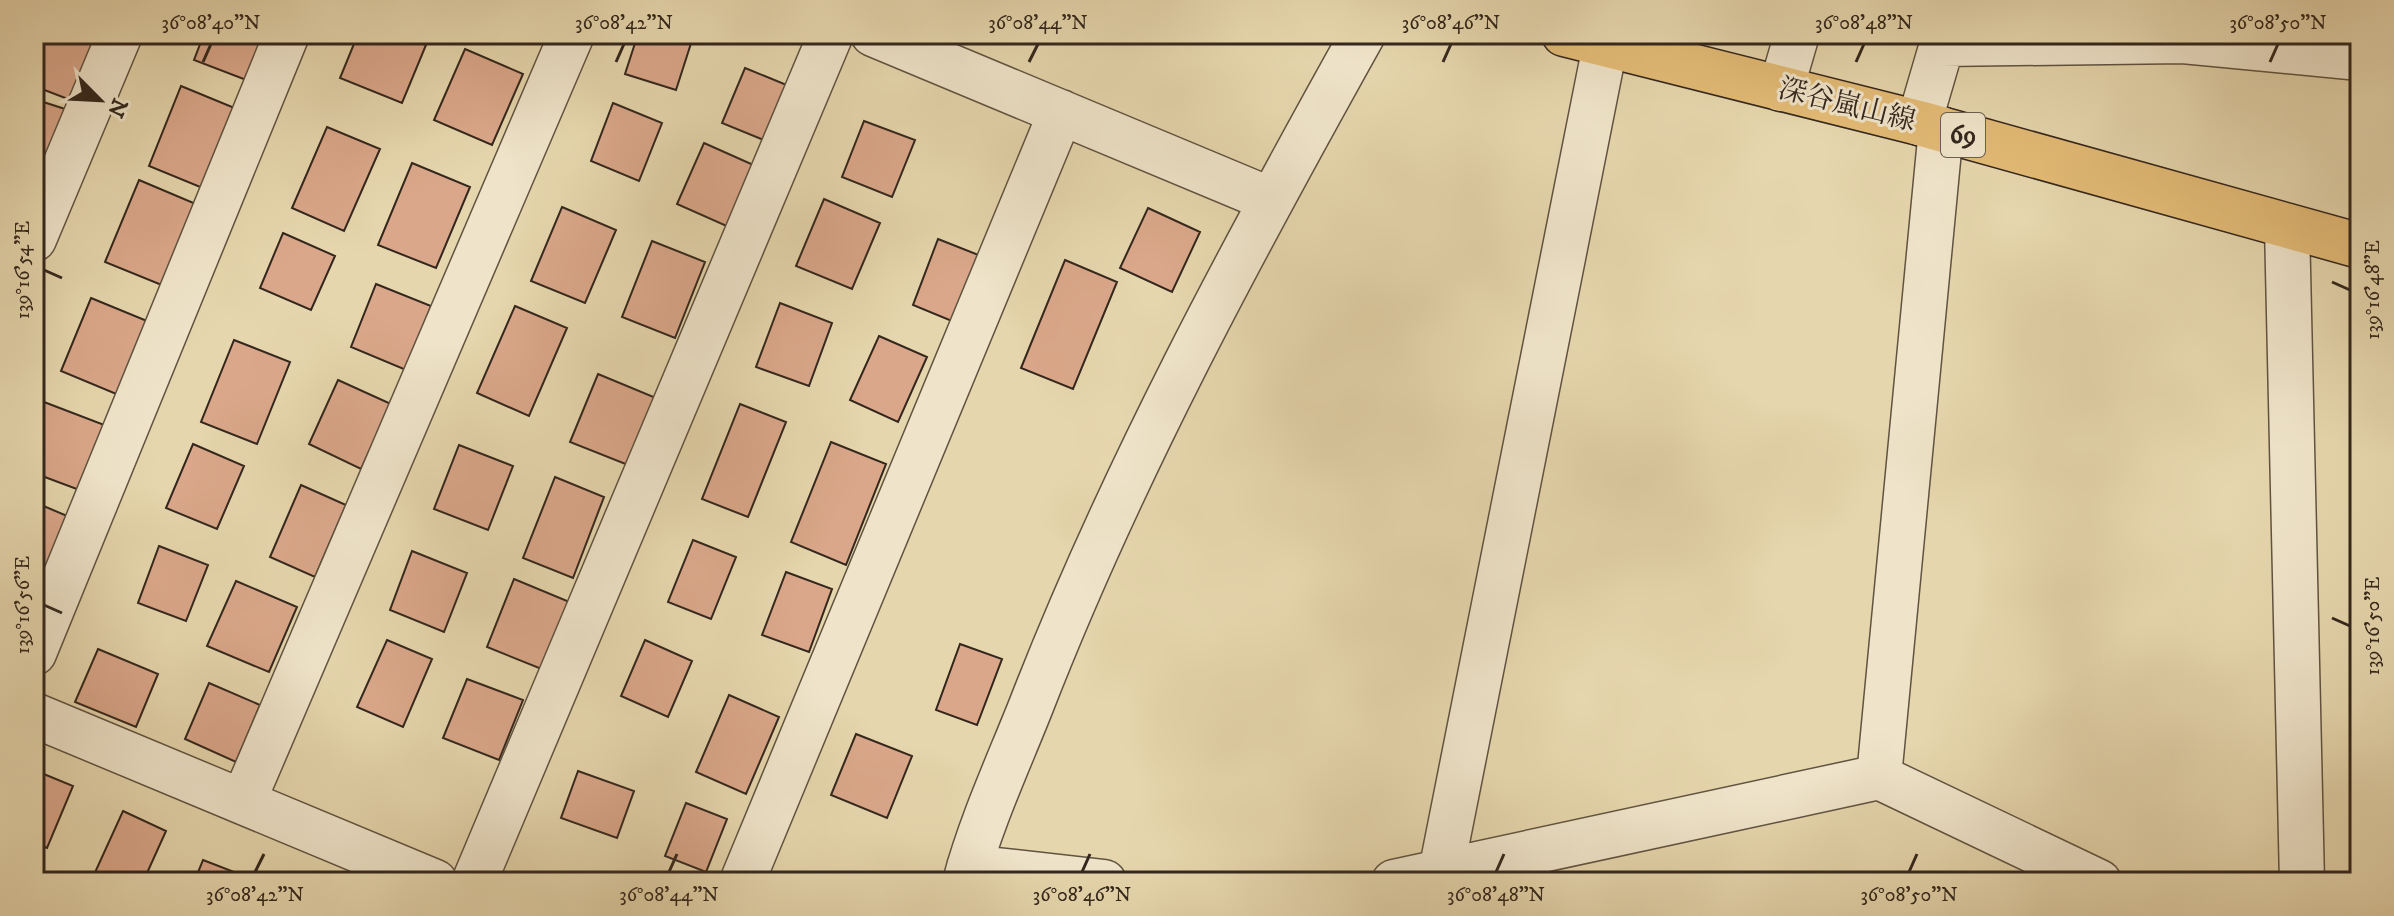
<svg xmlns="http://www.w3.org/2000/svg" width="2394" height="916" font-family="'IM FELL DW Pica','Noto Serif JP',serif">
<rect width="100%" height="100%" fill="#e6d6ad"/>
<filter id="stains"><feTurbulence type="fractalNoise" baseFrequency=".0025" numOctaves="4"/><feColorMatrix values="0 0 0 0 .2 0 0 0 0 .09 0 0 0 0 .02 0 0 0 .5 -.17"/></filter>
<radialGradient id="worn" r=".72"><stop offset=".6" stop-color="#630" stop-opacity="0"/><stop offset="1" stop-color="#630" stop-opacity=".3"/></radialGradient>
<path fill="#daa78a" stroke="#33271d" stroke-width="2" d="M34,34H100L73,101L34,86Z
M204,34H273L254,83L194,60Z
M358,34H398L426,45L402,103L340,78Z
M638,34H694L676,90L625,74Z
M465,49L523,74L492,145L434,120Z
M745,68L794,88L771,143L722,123Z
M181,86L237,109L205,189L149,166Z
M34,99L65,109L45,171L34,167Z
M613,103L662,123L639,181L591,161Z
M864,121L915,140L892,197L842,177Z
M327,127L380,149L344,231L292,208Z
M704,143L758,167L731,228L677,204Z
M412,163L470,187L436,268L378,245Z
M139,180L203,207L169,288L105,262Z
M824,199L880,223L852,289L796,266Z
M562,207L616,230L585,303L531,281Z
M1148,208L1200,232L1172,292L1120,268Z
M283,233L335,256L311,310L260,288Z
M938,239L986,258L959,324L913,305Z
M652,241L705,262L675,338L622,317Z
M1065,260L1117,282L1073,389L1021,368Z
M376,284L431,306L406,370L351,347Z
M91,298L152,323L121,396L61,371Z
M780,303L832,323L809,386L756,367Z
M515,306L567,328L529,416L477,393Z
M879,336L927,357L898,422L850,400Z
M234,340L290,362L257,444L201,422Z
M598,374L656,398L628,465L570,442Z
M338,380L391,404L361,469L309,444Z
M44,402L107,426L82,491L34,473V427Z
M740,404L786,422L748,517L702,499Z
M831,442L886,464L846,565L791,542Z
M193,444L244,466L217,529L166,508Z
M459,445L513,466L488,530L434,509Z
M555,477L604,497L573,578L523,558Z
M301,485L346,505L315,577L270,557Z
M34,502L72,518L42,590L34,587Z
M693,540L736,557L711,619L668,602Z
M159,546L208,565L186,621L138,603Z
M412,551L467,573L444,632L390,610Z
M786,572L832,589L809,652L762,635Z
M514,579L572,603L544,670L487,647Z
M236,581L297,607L269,672L207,646Z
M387,640L432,659L403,727L357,707Z
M645,640L692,661L668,717L621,696Z
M960,644L1002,659L977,725L936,710Z
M98,649L158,674L136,727L75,702Z
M467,679L523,700L499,760L443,738Z
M209,683L260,705L236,762L185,739Z
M729,695L779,717L746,794L696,772Z
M856,734L912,756L887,818L831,795Z
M34,770L73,786L47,848L34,843Z
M578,771L634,791L617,838L561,818Z
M686,803L727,819L706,872L665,856Z
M123,811L166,831L143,882H99L92,879Z
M203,860L260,882H194Z"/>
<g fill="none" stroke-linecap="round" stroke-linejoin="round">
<g stroke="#605341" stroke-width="47">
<path id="minor" d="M873,34L1271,200
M1942,44L2183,41L2360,58
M1781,89L1797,34
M1919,123L1945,34
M2287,226L2302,882
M34,239L120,34
M34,653L287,34
M34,715L435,882
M1879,777L1941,129
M243,802L572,34
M969,867L1104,882
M474,882L831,34
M742,882L1061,112
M965,882C981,822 1008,764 1031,706C1121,474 1242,251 1363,34
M1394,882L1879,777L2099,882
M1439,882L1605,46"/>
</g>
<g stroke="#33271d" stroke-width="47">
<path id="major" d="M1564,34L1919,123L2360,246"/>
</g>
<use href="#minor" stroke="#efe4ca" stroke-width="44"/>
<use href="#major" stroke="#e3bb76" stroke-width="44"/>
</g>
<path fill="none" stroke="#33271d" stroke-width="3" d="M203,62L211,44M616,62L624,44M1029,62L1038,44M1443,62L1451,44M1856,62L1864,44M2270,62L2278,44M44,270L62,278M2332,282L2350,290M44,605L62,613M2332,618L2350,626M255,872L264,854M669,872L677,854M1082,872L1090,854M1496,872L1504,854M1909,872L1917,854"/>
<g text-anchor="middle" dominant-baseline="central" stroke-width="6" stroke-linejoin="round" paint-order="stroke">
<rect fill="#efe4ca" stroke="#6b6051" stroke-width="2" x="1941" y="113" width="44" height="44" rx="6"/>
<g font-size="26" font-weight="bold" fill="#33271d">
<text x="1963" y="135">69</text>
</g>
<g font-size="28" fill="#33271d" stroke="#efe4ca">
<text transform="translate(1847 105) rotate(14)">深谷嵐山線</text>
</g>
</g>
<rect width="2394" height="916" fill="none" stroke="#e6d6ad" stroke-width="88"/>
<g transform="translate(100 100) rotate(114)" stroke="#efe4ca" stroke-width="6" paint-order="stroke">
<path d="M0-6L14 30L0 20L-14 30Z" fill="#33271d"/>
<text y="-12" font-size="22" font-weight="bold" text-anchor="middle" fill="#33271d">N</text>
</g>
<rect x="44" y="44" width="2306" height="828" fill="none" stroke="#33271d" stroke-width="3"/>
<g font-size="20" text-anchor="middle" fill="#33271d">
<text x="211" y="29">36°08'40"N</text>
<text x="624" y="29">36°08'42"N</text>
<text x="1038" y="29">36°08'44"N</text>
<text x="1451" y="29">36°08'46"N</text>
<text x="1864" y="29">36°08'48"N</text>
<text x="2278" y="29">36°08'50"N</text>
<text transform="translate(22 270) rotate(-90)" y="7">139°16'54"E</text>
<text transform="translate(2372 290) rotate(-90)" y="7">139°16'48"E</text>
<text transform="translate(22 605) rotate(-90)" y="7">139°16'56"E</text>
<text transform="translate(2372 626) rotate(-90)" y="7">139°16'50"E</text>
<text x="255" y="901">36°08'42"N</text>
<text x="669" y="901">36°08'44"N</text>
<text x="1082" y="901">36°08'46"N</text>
<text x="1496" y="901">36°08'48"N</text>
<text x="1909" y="901">36°08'50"N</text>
</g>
<rect width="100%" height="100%" filter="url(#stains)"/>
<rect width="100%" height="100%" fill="url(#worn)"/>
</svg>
